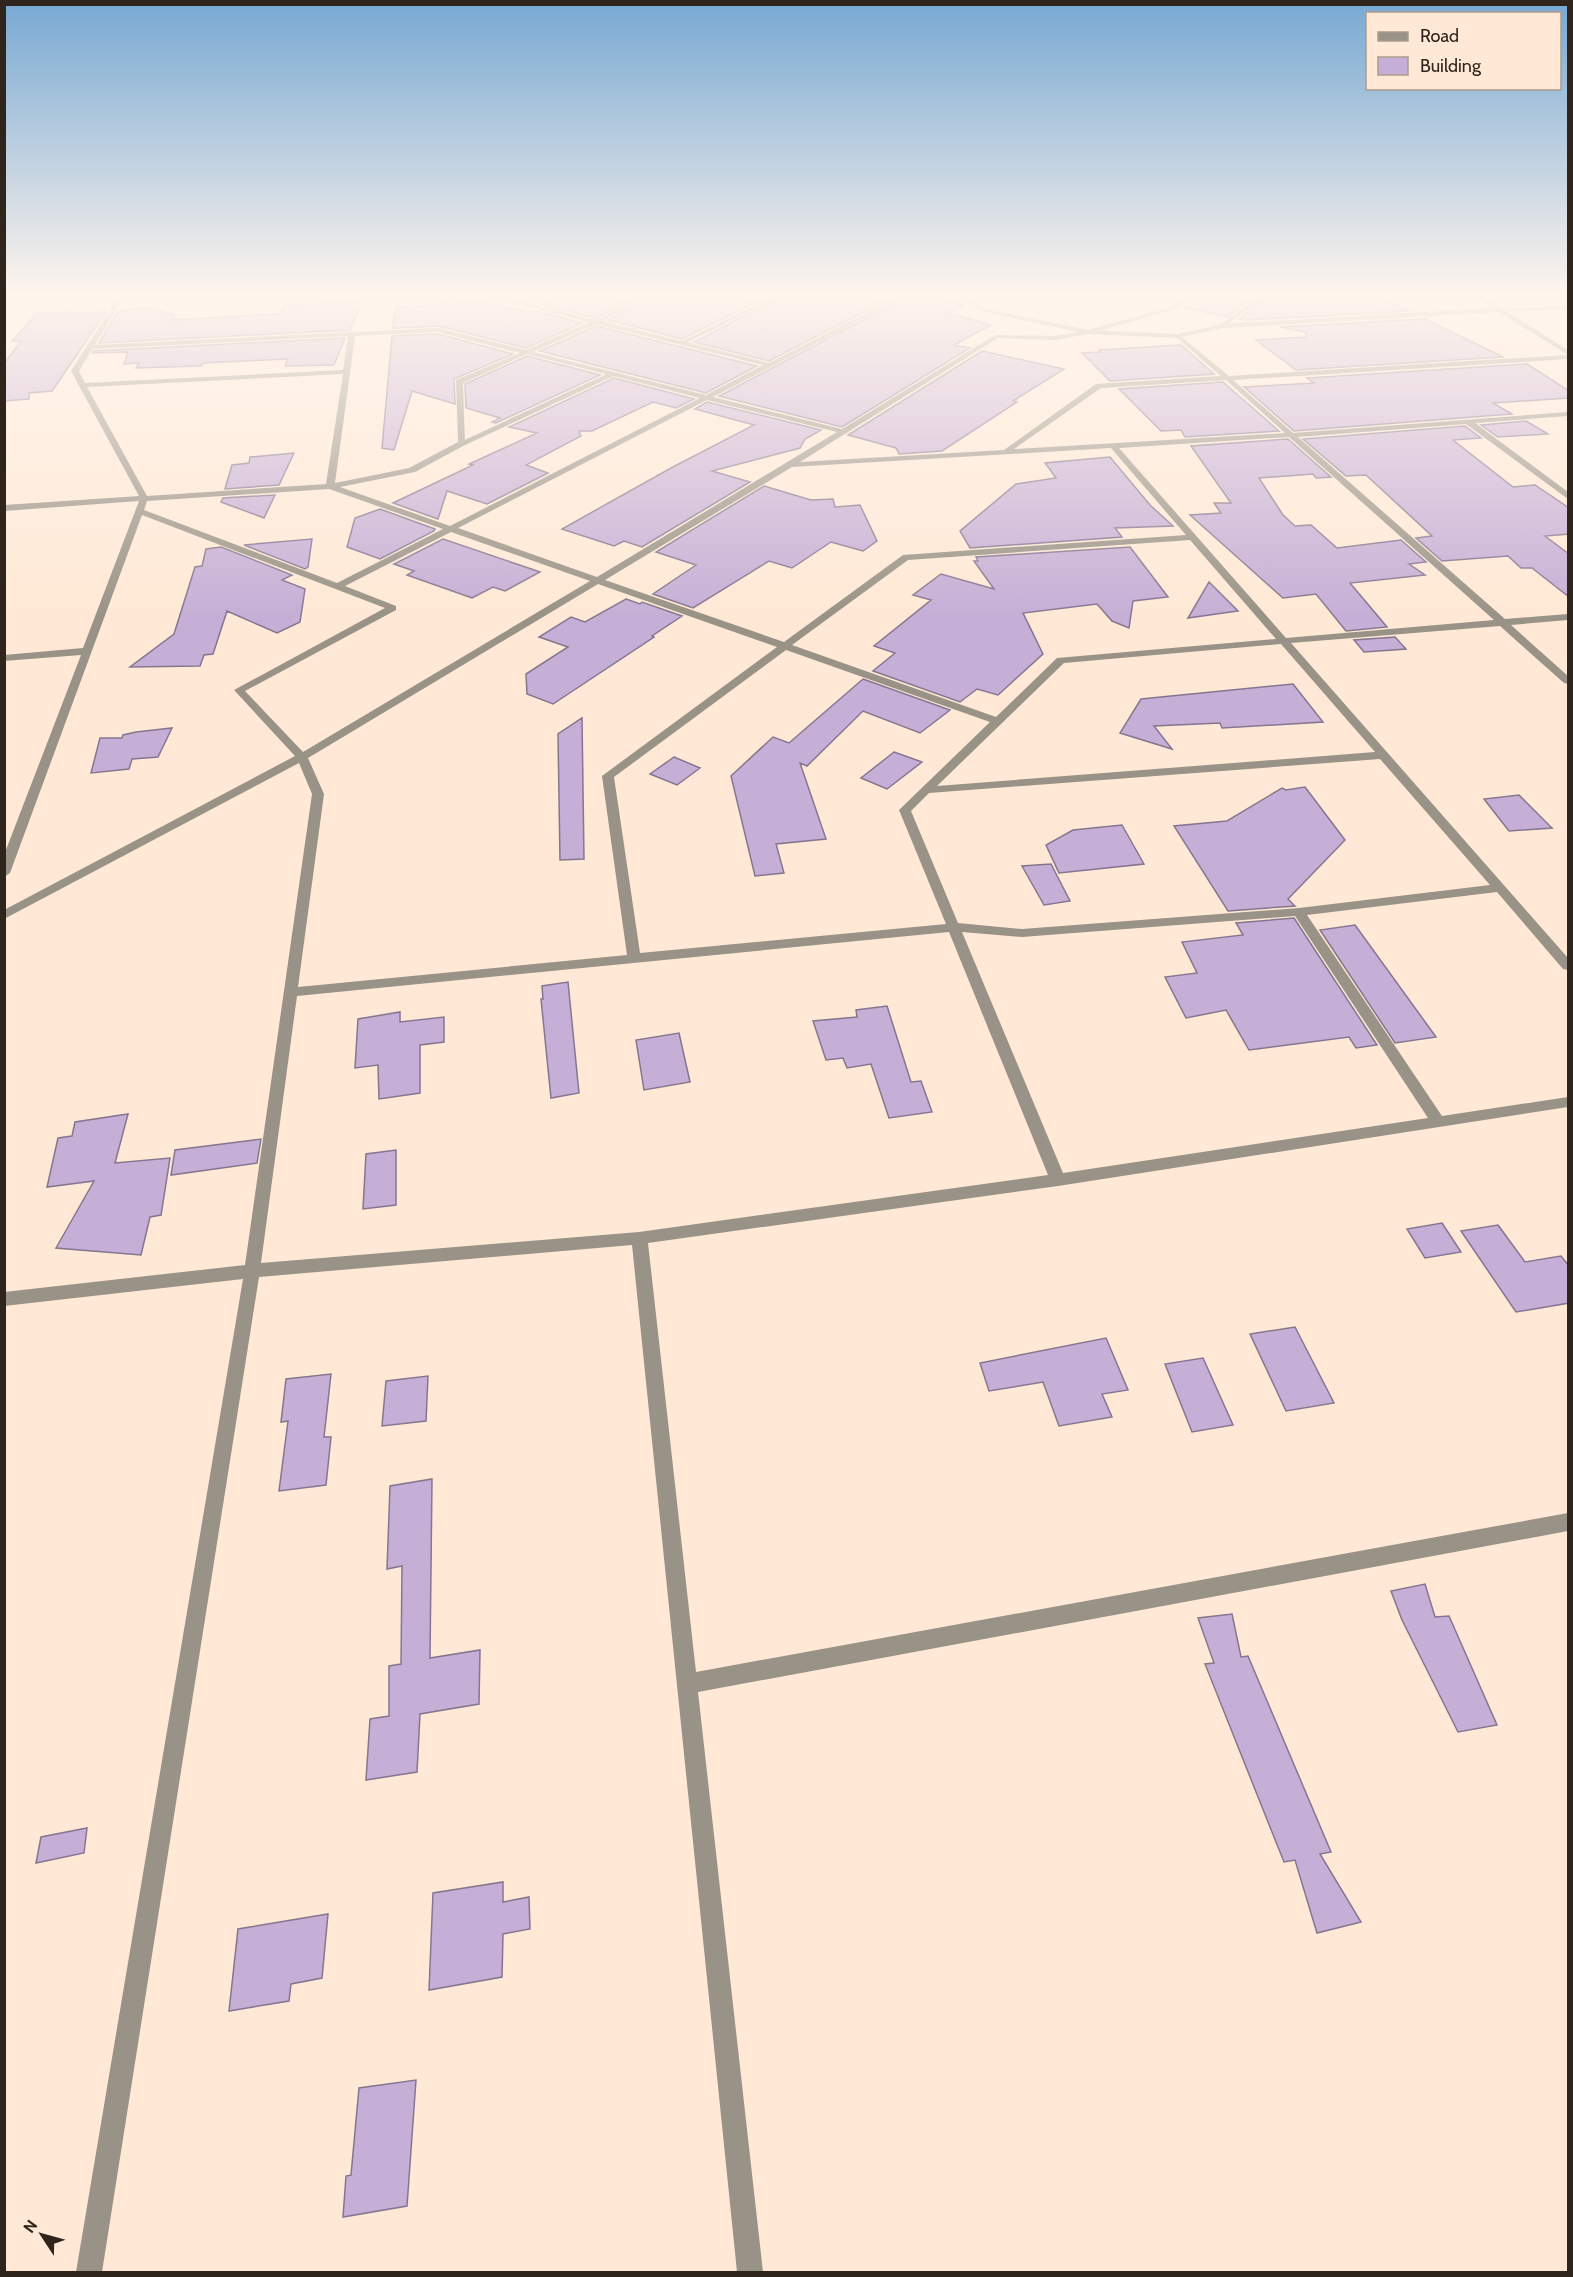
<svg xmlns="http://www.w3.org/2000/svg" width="1573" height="2277" font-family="Cabin,sans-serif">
<rect width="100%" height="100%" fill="#ffe9d6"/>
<path fill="#c6afd6" stroke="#857690" stroke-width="1.5" d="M556,296H616L618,307L595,318L544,305Z
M626,296H768L682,339L609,320L628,311Z
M783,296H894L769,361L694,342Z
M909,296L935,298L963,305L948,313L991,325L954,345L970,348L842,427L719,396Z
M1197,296H1255L1228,317L1186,308V305Z
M1268,296H1380L1409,311L1246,320L1239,319Z
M448,298L471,299L527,312L537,311L582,323L526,348L439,326L393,328L395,307L439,306Z
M362,303L350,330L99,343L118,312L144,306L175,315L172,320L280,314L285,305Z
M74,312L73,313L106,312L52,391L29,393V399L4,401V364L21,341H12L37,313Z
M1425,319L1503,357L1296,370L1256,340L1306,337V332L1280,327Z
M596,326L757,366L706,393L540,351Z
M438,334L513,354L454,379L455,404L412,391L394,450L382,448L392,336Z
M345,338L334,365L285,366L288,359L203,363L201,366L136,368L139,363L124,364L128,352L92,353L93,351Z
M1181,345L1214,374L1110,381L1082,353L1101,352L1099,350Z
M982,351L1064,369L1013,401L1017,402L942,451L899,454L896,448L848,435Z
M527,356L600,375L496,423L492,422L500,418L466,408L465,384Z
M1527,364L1569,391V398L1493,403L1512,414L1294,431L1244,387L1314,383L1307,378Z
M614,378L694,399L676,408L653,402L592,431H579L581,436L526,465L548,473L487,504L447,491L438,519L393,503L473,465L469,464L537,433L509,427Z
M1223,382L1279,431L1185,437L1181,430L1161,431L1119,389Z
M707,402L821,430L805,439L800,448L712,471L750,482L642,547L624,541L614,546L562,529L671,468L754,425L695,409Z
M1526,421L1548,434L1498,437L1481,425Z
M1465,426L1481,438L1453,440L1513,487L1535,485L1569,508V534L1545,536L1569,554V597L1532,568H1521L1508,556L1442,561L1416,538L1432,536L1366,475L1346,476L1303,439Z
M1288,439L1331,477L1316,478L1313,474L1259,478L1283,515L1295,526L1311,525L1337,548L1401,540L1426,562L1409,564L1425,575L1350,583L1387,627L1346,631L1316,594L1283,598L1190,515L1221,513L1214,503H1231L1191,446Z
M294,453L279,485L225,489L232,465L249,463L250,457Z
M1110,457L1150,505L1173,526L1115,528L1122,537L970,548L960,531L1016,484L1056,478L1045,463Z
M764,486L811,500L833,499L835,507L860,505L877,541L863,551L831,542L792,568L769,561L693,608L653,594L696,565L656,552Z
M275,495L264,518L221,502L223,498Z
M380,509L435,529L434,531L380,559L347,547L355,518Z
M312,539L308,567L305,569L244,545Z
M443,539L540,572L505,591L493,587L472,598L407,575L414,571L394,564Z
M221,547L292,575L282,580L305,589L300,622L277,633L227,611L213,654L204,655L200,666L130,667L174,634L195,567L202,566L206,549Z
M1130,547L1168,597L1133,601L1129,628L1112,621L1097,604L1023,613L1043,654L998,695L977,689L960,702L873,671L895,653L874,646L931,600L913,595L941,574L994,589L974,561H978L976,557Z
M1209,582L1238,611L1188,618Z
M626,599L640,604L642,602L682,616L652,636L654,637L553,704L527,694L526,674L568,647L539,637L571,617L585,622Z
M1395,637L1406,649L1364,652L1354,640Z
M863,679L950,710L920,733L863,711L807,766L800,763L826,839L776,844L784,873L755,876L731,776L773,737L789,743Z
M1293,684L1323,722L1222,728L1220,723L1154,726L1172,749L1120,733L1141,699Z
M582,718L584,859L560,860L558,734Z
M172,728L158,757L132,759L129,769L91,773L100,738H122L123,735L136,732Z
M894,752L922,762L887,789L861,778Z
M674,757L700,768L677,785L650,774Z
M1305,787L1345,840L1288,899L1295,906L1228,911L1174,826L1227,821L1282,788L1286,790Z
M1519,795L1552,828L1509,831L1484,799Z
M1122,825L1144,864L1059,873L1046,845L1073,830Z
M1051,864L1070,901L1044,905L1022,866Z
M1294,918L1377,1045L1356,1048L1349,1037L1249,1050L1226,1010L1186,1018L1165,977L1197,973L1182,942L1243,935L1236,923Z
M1355,925L1436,1037L1395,1043L1320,930Z
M568,982L579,1093L551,1098L541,999H543L542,986Z
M887,1006L911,1082L921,1081L932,1112L889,1118L871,1064L847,1068L843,1058L826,1060L813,1021L857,1017L856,1010Z
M400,1012V1022L444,1017V1042L420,1045V1093L379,1099L378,1065L355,1068L358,1019Z
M679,1033L690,1082L644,1090L636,1040Z
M128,1114L115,1163L170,1158L161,1215L150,1217L141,1255L56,1248L94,1181L47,1187L58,1138L72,1136L75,1122Z
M261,1139L257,1163L171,1175L175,1150Z
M396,1150V1205L363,1209L366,1154Z
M1442,1223L1461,1252L1425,1258L1407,1229Z
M1498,1225L1525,1262L1561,1256L1569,1266V1303L1516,1312L1461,1231Z
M1295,1327L1334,1403L1286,1411L1250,1334Z
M1106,1338L1128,1390L1102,1394L1112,1417L1059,1426L1043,1382L989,1391L980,1363Z
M1203,1358L1233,1425L1192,1432L1165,1364Z
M331,1374L324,1437H331L326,1485L279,1491L288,1421L281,1422L286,1379Z
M428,1376L426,1421L382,1426L386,1381Z
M432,1479L430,1658L480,1650L479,1704L420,1714L417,1772L366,1780L370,1719L389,1716V1666L401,1664L402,1566L387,1569L390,1486Z
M1425,1584L1435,1617L1449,1616L1497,1725L1458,1732L1402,1620L1391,1591Z
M1232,1614L1241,1657L1248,1656L1331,1852L1320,1854L1361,1922L1317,1933L1295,1860L1284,1862L1205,1664L1214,1663L1198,1618Z
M87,1828L84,1853L36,1863L41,1837Z
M503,1882V1902L529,1897L530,1929L503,1934L502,1977L429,1990L433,1893Z
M328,1914L322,1978L291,1984L289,2001L229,2011L238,1929Z
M416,2080L407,2206L343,2217L346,2176L351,2175L359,2088Z"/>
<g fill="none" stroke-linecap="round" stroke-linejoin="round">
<path fill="#999286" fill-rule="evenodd" d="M773,296H781L684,344L679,343Z
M609,373L616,375L465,445L458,443Z"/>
<path fill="#999286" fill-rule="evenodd" d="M8,296H16L4,303V298Z
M119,296L124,297L95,345L438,328L526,350L589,322L488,296H499L595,320L621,308L618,296H624L626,310L602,321L769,363L899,296H907L713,397L842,429L995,335L1055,336L1087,330L1172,307L1188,296H1195L1176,309L1088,334L1055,340L998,338L800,462L1004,450L1096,384L1221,376L1176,337L1178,334L1229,376L1568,355V359L1233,380L1293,433L1568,412V416L1475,423L1568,492V499L1466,424L1298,437L1505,619L1568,614V620L1511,625L1568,676V684L1564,683L1500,626L1291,643L1568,958V970L1563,969L1497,892L1307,915L1442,1116L1568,1097V1107L1058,1186L648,1243L696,1672L1568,1513V1531L698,1692L763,2272H737L632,1245L259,1277L102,2272H76L243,1279L4,1306V1292L245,1265L312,794L299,763L4,919V910L295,756L234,690L385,608L142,515L10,873L4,877V855L81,655L4,661V655L83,648L139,501L4,511V505L139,496L71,371ZM596,324L763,365L706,395L533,352ZM438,332L520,353L456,380L458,442L409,468L335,483L355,336ZM348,336L343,370L85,383L79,371L92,349ZM527,354L700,398L450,526L340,487L415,472L465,445L463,383ZM343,374L326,484L147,496L87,387ZM1226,380L1285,433L1014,449L1101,388ZM707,400L837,432L597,577L458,528ZM1289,437L1494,620L1286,638L1119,448ZM1111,448L1186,535L903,555L784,642L605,580L792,467ZM329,489L443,529L337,583L144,510L147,501ZM451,532L590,581L303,752L245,691L396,610V606L345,586ZM1190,540L1276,639L1057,658L996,717L792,645L908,560ZM598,584L777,647L602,776L627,955L298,987L324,794L308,758ZM1281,644L1375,752L937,786L1064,663ZM786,650L990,722L899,810L946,924L640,953L614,777ZM1380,759L1490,885L1299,908L1022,929L958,923L911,811L929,793ZM1295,916L1428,1118L1063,1173L962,932L1022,937ZM949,932L1048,1175L639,1232L261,1263L297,996Z
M1259,296H1266L1224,327H1220V325Z
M1568,305V309L1500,312L1497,310Z"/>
<path fill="#999286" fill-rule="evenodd" d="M106,296H319L255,301Z
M936,296L975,301L985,309L1088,330L1178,334L1222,324L1493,308L1475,296H1482L1568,350V355L1499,312L1222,328L1178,338L1088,334L981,311L971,304Z"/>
</g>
<linearGradient id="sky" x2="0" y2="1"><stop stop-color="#77a8d2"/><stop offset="0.48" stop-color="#fff5ed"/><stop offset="1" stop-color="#fff5ed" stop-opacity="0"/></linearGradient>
<rect width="1573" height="615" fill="url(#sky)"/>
<rect width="1573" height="2277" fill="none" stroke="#2f251d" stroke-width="12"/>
<rect x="1366" y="12" width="195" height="78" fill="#ffe9d6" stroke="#ac9b8c" stroke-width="1.5"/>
<rect x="1378" y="32" width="30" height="9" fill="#999286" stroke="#ac9b8c" stroke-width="1.5"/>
<text x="1420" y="42" font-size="18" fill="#2f251d">Road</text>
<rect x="1378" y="57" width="30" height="18" fill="#c6afd6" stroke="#ac9b8c" stroke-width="1.5"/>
<text x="1420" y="72" font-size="18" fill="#2f251d">Building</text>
<g transform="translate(42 2235) rotate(306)" stroke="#ffe9d6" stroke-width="4.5" paint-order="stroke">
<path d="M0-4.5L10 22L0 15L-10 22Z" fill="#2f251d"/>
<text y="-9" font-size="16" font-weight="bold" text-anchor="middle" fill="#2f251d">N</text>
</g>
</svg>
